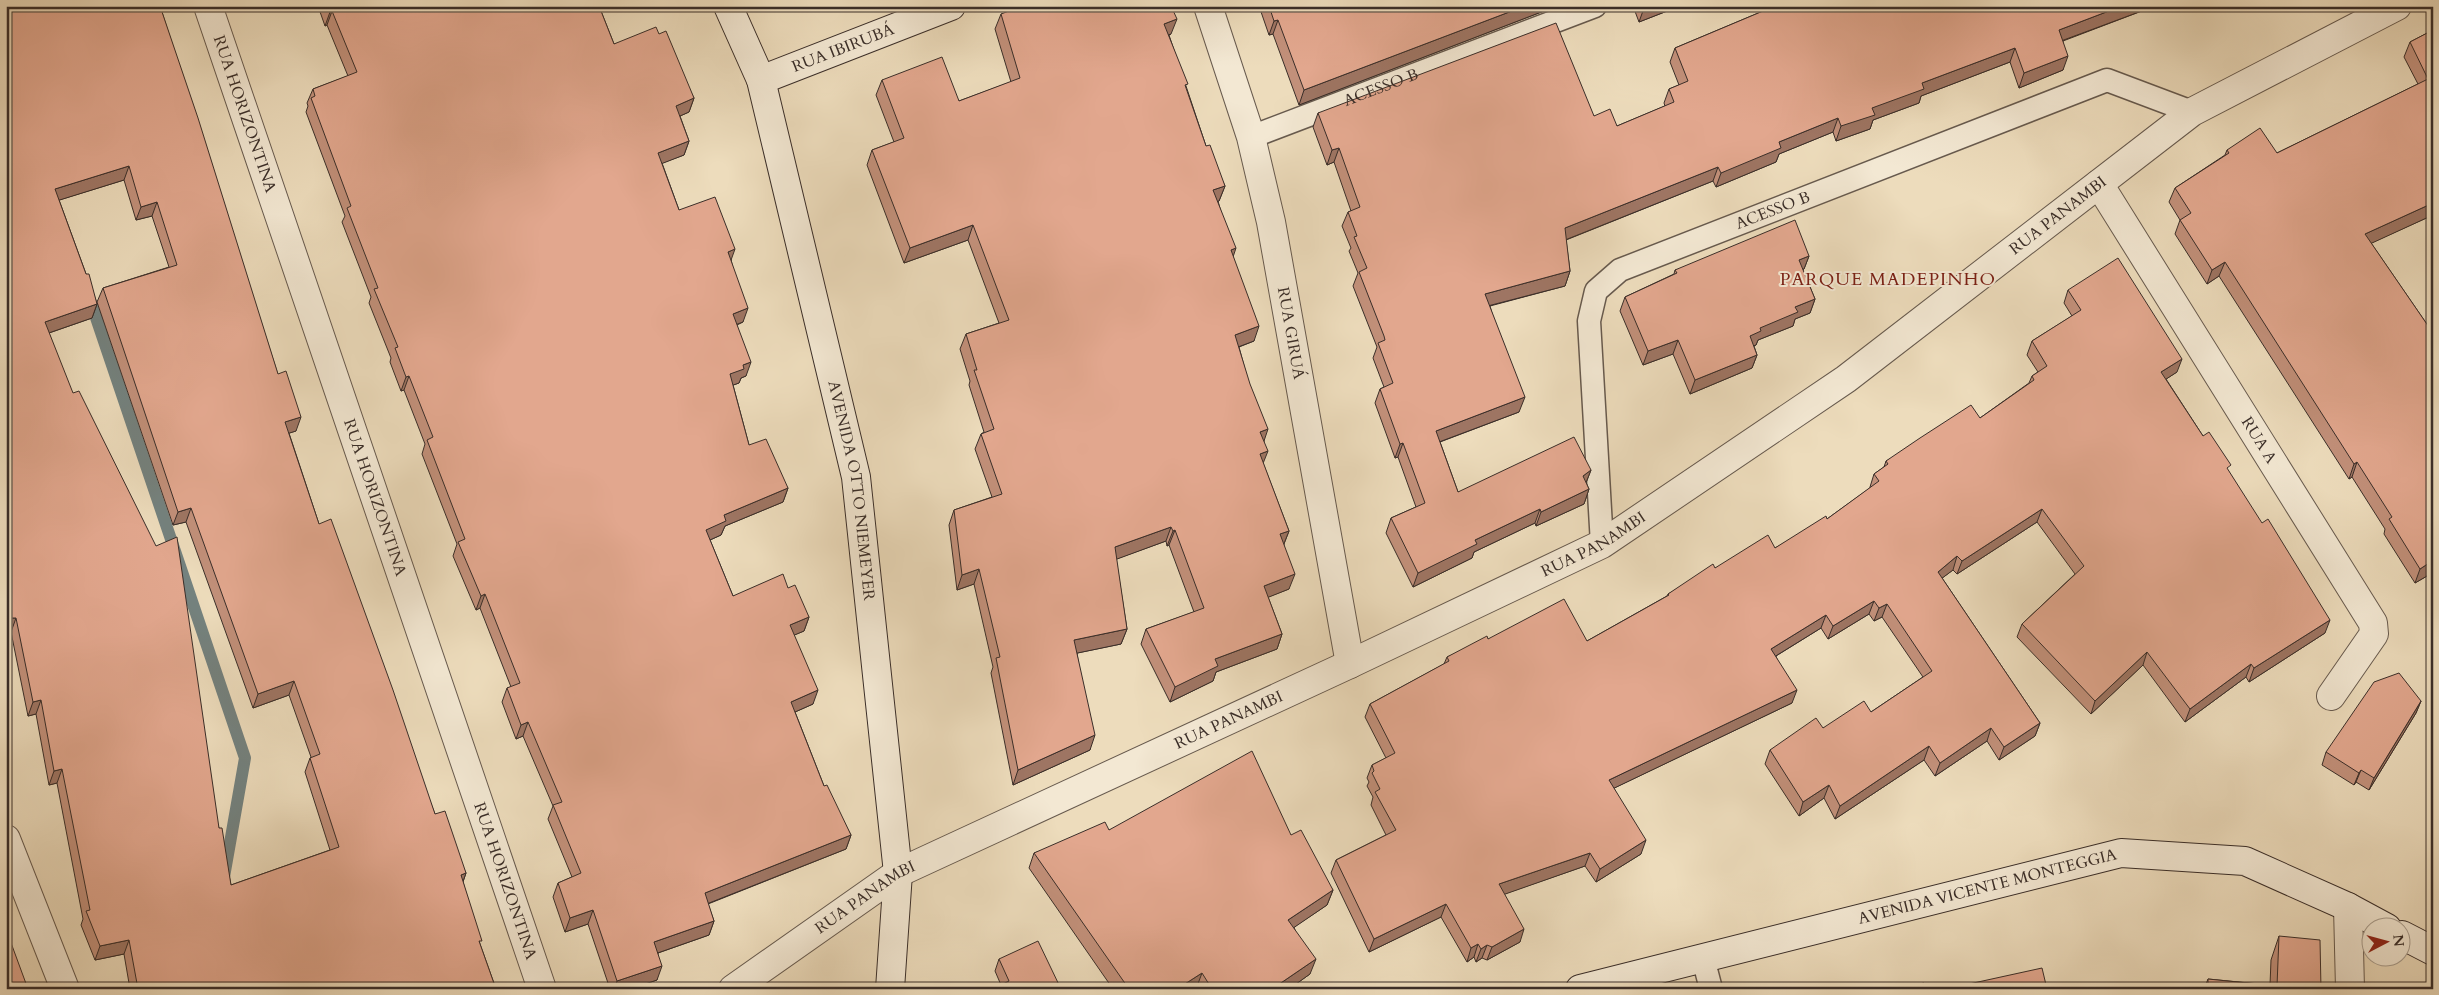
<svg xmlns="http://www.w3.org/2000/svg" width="2439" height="995" font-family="Cardo,serif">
<rect width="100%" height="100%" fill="#eddcbc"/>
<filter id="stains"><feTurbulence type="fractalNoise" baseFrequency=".004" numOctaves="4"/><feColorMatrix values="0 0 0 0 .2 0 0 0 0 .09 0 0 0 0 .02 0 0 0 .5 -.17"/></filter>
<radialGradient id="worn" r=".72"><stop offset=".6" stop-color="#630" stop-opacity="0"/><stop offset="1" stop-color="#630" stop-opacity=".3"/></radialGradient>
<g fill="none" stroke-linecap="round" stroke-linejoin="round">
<path stroke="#74827f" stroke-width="12" d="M89,297L245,758L224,877"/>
<g stroke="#675a4e" stroke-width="25">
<g id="lane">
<path id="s1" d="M1251,137L1595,6"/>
<path id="s2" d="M1602,544L1589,321L1596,291L1620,270L2107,80L2192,112"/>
<path d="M1703,958L1711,989"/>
</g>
</g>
<g stroke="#675a4e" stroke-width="30">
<g id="street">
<path id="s3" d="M208,6L542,989"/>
<path id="s4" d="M1208,6L1251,137L1271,222L1350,664"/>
<path id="s5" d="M2099,184L2373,623L2374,634L2331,696"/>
<path d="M6,839L65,989"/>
<path d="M2348,907L2350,989"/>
<path id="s6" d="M733,989L898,873L1350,664L1602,544L1846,379L2192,112L2397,6"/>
</g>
</g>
<g stroke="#3a2e29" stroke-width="30">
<g id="secondary">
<path id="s7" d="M728,6L761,80L856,477L898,873L890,989"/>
<path id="s8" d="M761,80L951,6"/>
<path d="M2402,935L2433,951"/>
<path id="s9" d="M1580,989L2121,853L2245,861L2348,907L2387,928"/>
</g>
</g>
<use href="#lane" stroke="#f3e8d3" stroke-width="22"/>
<use href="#street" stroke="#f3e8d3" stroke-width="28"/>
<use href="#secondary" stroke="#f3e8d3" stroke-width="28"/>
</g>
<path fill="#c2907a" stroke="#3a2e29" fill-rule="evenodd" d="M6,6H160L296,431L289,433L319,524L435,814L466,873L463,882L480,944L496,989H130L124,954L95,960L81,925L83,919L57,783L49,785L36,714L28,716L11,632H6ZM124,180L136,220L152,216L169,267L103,288L97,302L173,525L186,522L253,708L289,695L311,757L310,758L305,772L330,850L231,885L219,828L49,333L92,318L97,304L59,200Z
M318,6H599L614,44L659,34L694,98L689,112L680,116L689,141L684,155L662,163L679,210L731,259L743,322L737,325L746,376L741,378L739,383L733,385L749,445L788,488L783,502L725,526L721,535L710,540L733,596L788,588L809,617L804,631L794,635L813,704L795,712L824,786L851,835L846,849L708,904L714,921L709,935L658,953L657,980L630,989H610L588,924L565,932L553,897L558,883L572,877L548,819L553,806L523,736L516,739L502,702L507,688L511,687L480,608L476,610L453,556L457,544L422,454L425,444L404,390L401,391L390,362L391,358L369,303L371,297L342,222L345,216L306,112L308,106L307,103L313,89L348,76L327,25L325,26Z
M1259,6H1557L1299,105L1273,34L1269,35Z
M1633,6H1680L1639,22Z
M1775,6H2155L2063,41V70L2019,88L2010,62L1921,96L1919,103L1873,120L1870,129L1836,141L1833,132L1779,154L1776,162L1716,187L1713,181L1566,240L1570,271L1565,286L1490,306L1519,412L1440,442L1458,492L1591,470L1586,483L1589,489L1584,504L1536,526L1535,523L1474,552L1472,558L1413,587L1386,533L1391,518L1416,507L1398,457L1395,458L1375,403L1380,389L1384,387L1373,358L1377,347L1353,286L1358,273L1349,251L1351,248L1342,226L1348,212L1351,211L1334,162L1327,165L1313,127L1318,113L1594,116L1617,126L1665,106L1664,103L1669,89L1679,85L1670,62L1675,48Z
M1001,14L1171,34L1169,35L1206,146L1225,186L1219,201H1218L1233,256L1254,341L1239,347L1264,441L1263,463L1289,531L1284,544L1289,589L1268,597L1282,634L1277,649L1216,672L1213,681L1170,702L1141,644L1146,629L1194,612L1169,545L1167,546L1166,541L1116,559L1127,629L1121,644L1077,653L1090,750L1013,785L991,673L993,667L974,584L957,590L949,525L954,510L992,497L975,449L981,434L984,432L969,385L970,381L960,349L966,334L999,323L968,240L904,263L867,165L872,150L894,142L876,95L882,80L959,101L1011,82L995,29Z
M2433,30V215L2371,243L2433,333V586L2427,576L2415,583L2384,534L2385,529L2352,477L2349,479L2219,276L2207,284L2175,234L2180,220L2169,202L2175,188L2225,155L2227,150L2277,153L2418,84L2404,57L2410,42Z
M1809,256L1804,269L1803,270L1815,299L1810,313L1795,319L1793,326L1758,340L1756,345L1754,346L1757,355L1752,368L1690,394L1673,354L1643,365L1620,311L1625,297L1674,274L1675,270Z
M2068,290L2177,372L2166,379L2203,436L2229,472L2325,633L2249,682L2246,677L2185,722L2143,665L2091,714L2017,637L2022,624L2075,574L2037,522L1957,574L1953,570L1942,578L2040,723L2035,736L1999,760L1987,741L1935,776L1924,760L1835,819L1824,798L1799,816L1765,764L1770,750L1823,728L1871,712L1923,677L1882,617L1874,621L1869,614L1828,639L1821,628L1776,656L1792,703L1614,788L1641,854L1596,882L1585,866L1504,894L1520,942L1487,960L1482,958L1476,962L1474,957L1467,962L1441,917L1369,952L1331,873L1336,860L1386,835L1371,805L1373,797L1367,786L1369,782L1367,778L1372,765L1386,758L1365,717L1370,704L1444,664L1447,657L1488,639L1587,641L1667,596L1668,594L1715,568L1775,548L1827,519L1870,488V487L1874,474L1884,467L1886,461L1980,418L2029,383L2032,376L2038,372L2027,355L2032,341L2072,316L2064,303Z
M2421,701L2416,713L2369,790L2356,782L2354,785L2322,765L2326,752Z
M1109,830L1291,835L1333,890L1327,905L1294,927L1310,974L1289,989H1113L1029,868L1034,853Z
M2279,936L2321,989H2204L2208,979L2270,985L2271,960Z
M999,959L1061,989H994L1001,985L995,971Z"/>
<path fill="#9e7563" stroke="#3a2e29" d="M310,6H316L309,9Z
M824,6H834L823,11Z
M1525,6H1557L1299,105L1304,90Z
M1648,6H1680L1639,22L1644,8Z
M2122,6H2155L2053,44L2059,30Z
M332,11L327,25L325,26L330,12Z
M1177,19L1171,34L1159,38L1164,24Z
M1278,20L1273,34L1269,35L1274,21Z
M2015,48L2010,62L1921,96L1919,103L1873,120L1870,129L1836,141L1841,126L1872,108L1922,83Z
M2068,56L2063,70L2019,88L2024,73Z
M694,98L689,112L671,120L676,106Z
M1838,118L1833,132L1779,154L1776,162L1716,187L1721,173L1779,142Z
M689,141L684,155L653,167L658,153Z
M1339,148L1334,162L1327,165L1332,150Z
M129,166L124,180L50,203L55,189Z
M1718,167L1713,181L1560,242L1565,228Z
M1225,186L1219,201L1208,205L1213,190Z
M157,202L152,216L136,220L141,207Z
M2433,203V215L2359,249L2365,234Z
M973,225L968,240L904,263L910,248Z
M1236,248L1231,263V250Z
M735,249L730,263L728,252Z
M1809,256L1804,269L1794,273L1799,260Z
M2225,262L2219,276L2207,284L2212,270Z
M1570,271L1565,286L1480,308L1485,294Z
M1815,299L1810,313L1795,319L1793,326L1758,340L1756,345L1745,349L1750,336L1760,328L1795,307Z
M97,304L92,318L40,336L45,322Z
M748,308L743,322L727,328L733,314Z
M1259,326L1254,341L1230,350L1235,335Z
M1678,340L1673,354L1643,365L1648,351Z
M1757,355L1752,368L1690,394L1695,380Z
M2182,359L2177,372L2157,385L2161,372Z
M751,362L746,376L741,378L739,383L725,388L730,374L743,365Z
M409,376L404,390L401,391L406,377Z
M1525,397L1519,412L1431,445L1436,431Z
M301,417L296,431L280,436L285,422Z
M1268,429L1263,444L1260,432Z
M1403,443L1398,457L1395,458L1400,444Z
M1268,451L1262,466L1260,454Z
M2357,462L2352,477L2349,479L2354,464Z
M1591,470L1585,485L1583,476Z
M788,488L783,502L725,526L721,535L701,544L706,530L724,515Z
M1589,489L1584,504L1536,526L1541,512Z
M191,508L186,522L173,525L178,512Z
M1540,509L1535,523L1474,552L1472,558L1413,587L1418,573L1475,540Z
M2042,509L2037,522L1957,574L1962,561Z
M1171,527L1166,541L1109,562L1115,547Z
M1175,530L1169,545L1167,546L1173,531Z
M1289,531L1283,546L1280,534Z
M1957,556L1953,570L1933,585L1938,572Z
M2432,561L2427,576L2415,583L2420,569Z
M979,569L974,584L957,590L962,575Z
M1295,574L1289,589L1259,601L1264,586Z
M485,594L480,608L476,610L481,596Z
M1874,601L1869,614L1828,639L1833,626Z
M1887,604L1882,617L1874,621L1879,608Z
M1826,615L1821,628L1766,662L1771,649Z
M809,617L804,631L785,639L790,625Z
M11,618H16L11,632H6V630Z
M2330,620L2325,633L2249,682L2254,668Z
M1127,629L1121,644L1068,655L1074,640Z
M1282,634L1277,649L1216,672L1213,681L1170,702L1175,687L1215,659Z
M2147,652L2143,665L2091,714L2095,701Z
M2251,664L2246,677L2185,722L2190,709Z
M294,681L289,695L253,708L258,694Z
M818,690L813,704L786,716L791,702Z
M1797,690L1792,703L1604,793L1609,780Z
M41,700L36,714L28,716L33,702Z
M2421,701L2416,713L2369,790L2374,778Z
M528,722L523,736L516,739L521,725Z
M2040,723L2035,736L1999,760L2004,747Z
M1991,728L1987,741L1935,776L1940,763Z
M1095,735L1090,750L1013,785L1018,770Z
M1929,746L1924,760L1835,819L1840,806Z
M62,769L57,783L49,785L54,771Z
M2361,770L2356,782L2354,785L2359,773Z
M1829,785L1824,798L1799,816L1803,802Z
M851,835L846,849L699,907L705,893Z
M1646,840L1641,854L1596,882L1600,869Z
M1590,853L1585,866L1494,898L1499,884Z
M466,873L461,887V875Z
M1333,890L1327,905L1283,935L1288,920Z
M1446,904L1441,917L1369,952L1374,939Z
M593,910L588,924L565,932L570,918Z
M714,921L709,935L649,956L654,942Z
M1524,929L1520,942L1487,960L1492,947Z
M129,940L124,954L95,960L100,946Z
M1478,944L1474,957L1467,962L1471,948Z
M1487,945L1482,958L1476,962L1481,949Z
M1316,959L1310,974L1289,989H1272Z
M662,966L657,980L630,989H614L617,981Z
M1202,973L1196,989H1177Z"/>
<path fill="#e2a78e" stroke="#3a2e29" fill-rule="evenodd" d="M6,6H160L198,118L278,374L286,371L301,417L285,422L319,524L331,519L393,690L435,814L445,811L466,873L461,875L482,941H479L496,989H138L129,940L100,946L86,911L90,910L62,769L54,771L41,700L33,702L16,618H11L7,595L6,596ZM129,166L141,207L157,202L177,265L103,288L178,512L191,508L258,694L294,681L320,754L310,758L339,847L231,885L222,828H219L177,537L156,546L79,391L73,393L45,322L97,304L89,274H86L55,189Z
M328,6H599L614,44L656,27L659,34L666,31L694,98L676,106L689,141L658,153L679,210L715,197L735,249L728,252L748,308L733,314L751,362L743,365L744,369L730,374L749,445L766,439L788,488L724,515L726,521L706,530L733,596L783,574L788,588L795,585L809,617L790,625L818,690L791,702L824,786L827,785L851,835L705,893L714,921L654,942L662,966L617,981L593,910L570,918L558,883L581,873L553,805L562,802L528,722L521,725L507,688L520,683L485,594L481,596L458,542L465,539L427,440L433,437L409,376L406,377L395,348L398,347L374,289L378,288L347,208L351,206L311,98L315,96L313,89L357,72L332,11L330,12Z
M1022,6H1171L1177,19L1164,24L1188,84L1185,85L1206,146L1210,145L1225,186L1213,190L1236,248L1231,250L1259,326L1235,335L1250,384L1268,429L1260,432L1268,451L1260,454L1289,531L1280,534L1295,574L1264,586L1282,634L1215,659L1218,666L1175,687L1146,629L1204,608L1175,530L1173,531L1171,527L1115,547L1127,629L1074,640L1095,735L1018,770L996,658L1000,657L979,569L962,575L954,510L1002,494L981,434L994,429L974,370H977L966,334L1009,320L973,225L910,248L872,150L904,138L882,80L942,57L959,101L1020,78L1001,14Z
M1269,6H1525L1304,90L1278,20L1274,21Z
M1775,6H2122L2059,30L2068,56L2024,73L2015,48L1922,83L1924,89L1872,108L1875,115L1841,126L1838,118L1779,142L1781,148L1721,173L1718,167L1565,228L1570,271L1485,294L1525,397L1436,431L1458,492L1574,437L1591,470L1583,476L1589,489L1541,512L1540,509L1475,540L1477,544L1418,573L1391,518L1425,503L1403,443L1400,444L1380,389L1393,383L1378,343L1385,340L1384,336L1359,272L1367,268L1354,237L1357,236L1348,212L1360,207L1339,148L1332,150L1318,113L1556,23L1594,116L1610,109L1617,126L1674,102L1669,89L1688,81L1675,48Z
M2433,30V203L2365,234L2433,333V563L2432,561L2420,569L2389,519L2392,517L2357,462L2354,464L2225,262L2212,270L2180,220L2191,213L2175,188L2229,153L2227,150L2260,128L2277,153L2428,79L2410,42Z
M1795,220L1809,256L1799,260L1815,299L1795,307L1798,312L1760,328L1761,331L1750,336L1757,355L1695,380L1678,340L1648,351L1625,297L1677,273L1675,270Z
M2118,258L2182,359L2161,372L2203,436L2209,432L2231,465L2227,468L2262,523L2268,519L2330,620L2254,668L2251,664L2190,709L2147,652L2095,701L2022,624L2084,566L2042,509L1962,561L1957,556L1938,572L2040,723L2004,747L1991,728L1940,763L1929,746L1840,806L1829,785L1803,802L1770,750L1816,718L1823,728L1864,701L1871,712L1932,671L1887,604L1879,608L1874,601L1833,626L1826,615L1771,649L1797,690L1609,780L1646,840L1600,869L1590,853L1499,884L1524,929L1492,947L1487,945L1481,949L1478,944L1471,948L1446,904L1374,939L1336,860L1396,830L1375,792L1380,789L1372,773L1374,771L1372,765L1395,753L1370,704L1449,661L1447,657L1487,636L1488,639L1564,599L1587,641L1669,595L1668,594L1713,564L1715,568L1768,535L1775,548L1826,516L1827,519L1879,481L1874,474L1888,464L1886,461L1920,438L1971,405L1980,418L2034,380L2032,376L2047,366L2032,341L2081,310L2068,290Z
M2399,673L2421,701L2374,778L2361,770L2359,773L2326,752L2374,682Z
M1252,751L1291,835L1301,830L1333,890L1288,920L1316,959L1272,989H1212L1202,973L1177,989H1129L1034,853L1105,822L1109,830Z
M6,932H7L28,989H6Z
M2279,936L2320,940L2321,989H2208V979L2277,986Z
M1038,941L1061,989H995V988L1009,981L999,959Z
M2042,968L2047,989H1946Z
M1924,983L1925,989H1895Z"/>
<g text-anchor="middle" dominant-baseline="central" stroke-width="4" stroke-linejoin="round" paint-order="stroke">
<g font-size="16" fill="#3a2e29" stroke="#f3e8d3">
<text stroke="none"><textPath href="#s8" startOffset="88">RUA IBIRUBÁ</textPath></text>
<text stroke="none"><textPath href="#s1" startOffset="139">ACESSO B</textPath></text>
<text stroke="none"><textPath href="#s3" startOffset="114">RUA HORIZONTINA</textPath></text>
<text stroke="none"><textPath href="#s2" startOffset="450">ACESSO B</textPath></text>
<text stroke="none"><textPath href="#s6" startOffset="1541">RUA PANAMBI</textPath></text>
<text stroke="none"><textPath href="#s4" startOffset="338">RUA GIRUÁ</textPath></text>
<text stroke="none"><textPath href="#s5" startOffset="302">RUA A</textPath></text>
<text stroke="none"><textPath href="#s7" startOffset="502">AVENIDA OTTO NIEMEYER</textPath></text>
<text stroke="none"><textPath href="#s3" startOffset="519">RUA HORIZONTINA</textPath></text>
<text stroke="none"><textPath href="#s6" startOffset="971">RUA PANAMBI</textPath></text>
<text stroke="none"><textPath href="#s6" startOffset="566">RUA PANAMBI</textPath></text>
<text stroke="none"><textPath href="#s3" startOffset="924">RUA HORIZONTINA</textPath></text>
<text stroke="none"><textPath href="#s9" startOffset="420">AVENIDA VICENTE MONTEGGIA</textPath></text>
<text stroke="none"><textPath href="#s6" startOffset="161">RUA PANAMBI</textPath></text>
</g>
<g font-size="18" letter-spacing="1" fill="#7a1f14" stroke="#f3e8d3">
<text x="1888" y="279">PARQUE MADEPINHO</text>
</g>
</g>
<rect width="2439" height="995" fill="none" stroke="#eddcbc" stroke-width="25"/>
<rect x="8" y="8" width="2424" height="980" fill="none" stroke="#3a2e29" stroke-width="2.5"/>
<rect x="12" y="12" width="2414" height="970" fill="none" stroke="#3a2e29"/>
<g transform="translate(2386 942) rotate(84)"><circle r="24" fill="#f3e8d3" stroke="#a99e8f"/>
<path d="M0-4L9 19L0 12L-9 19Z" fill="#8f2418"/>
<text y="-8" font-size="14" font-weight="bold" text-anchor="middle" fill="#3a2e29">N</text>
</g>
<rect width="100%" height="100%" filter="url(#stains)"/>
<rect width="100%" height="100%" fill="url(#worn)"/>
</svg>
